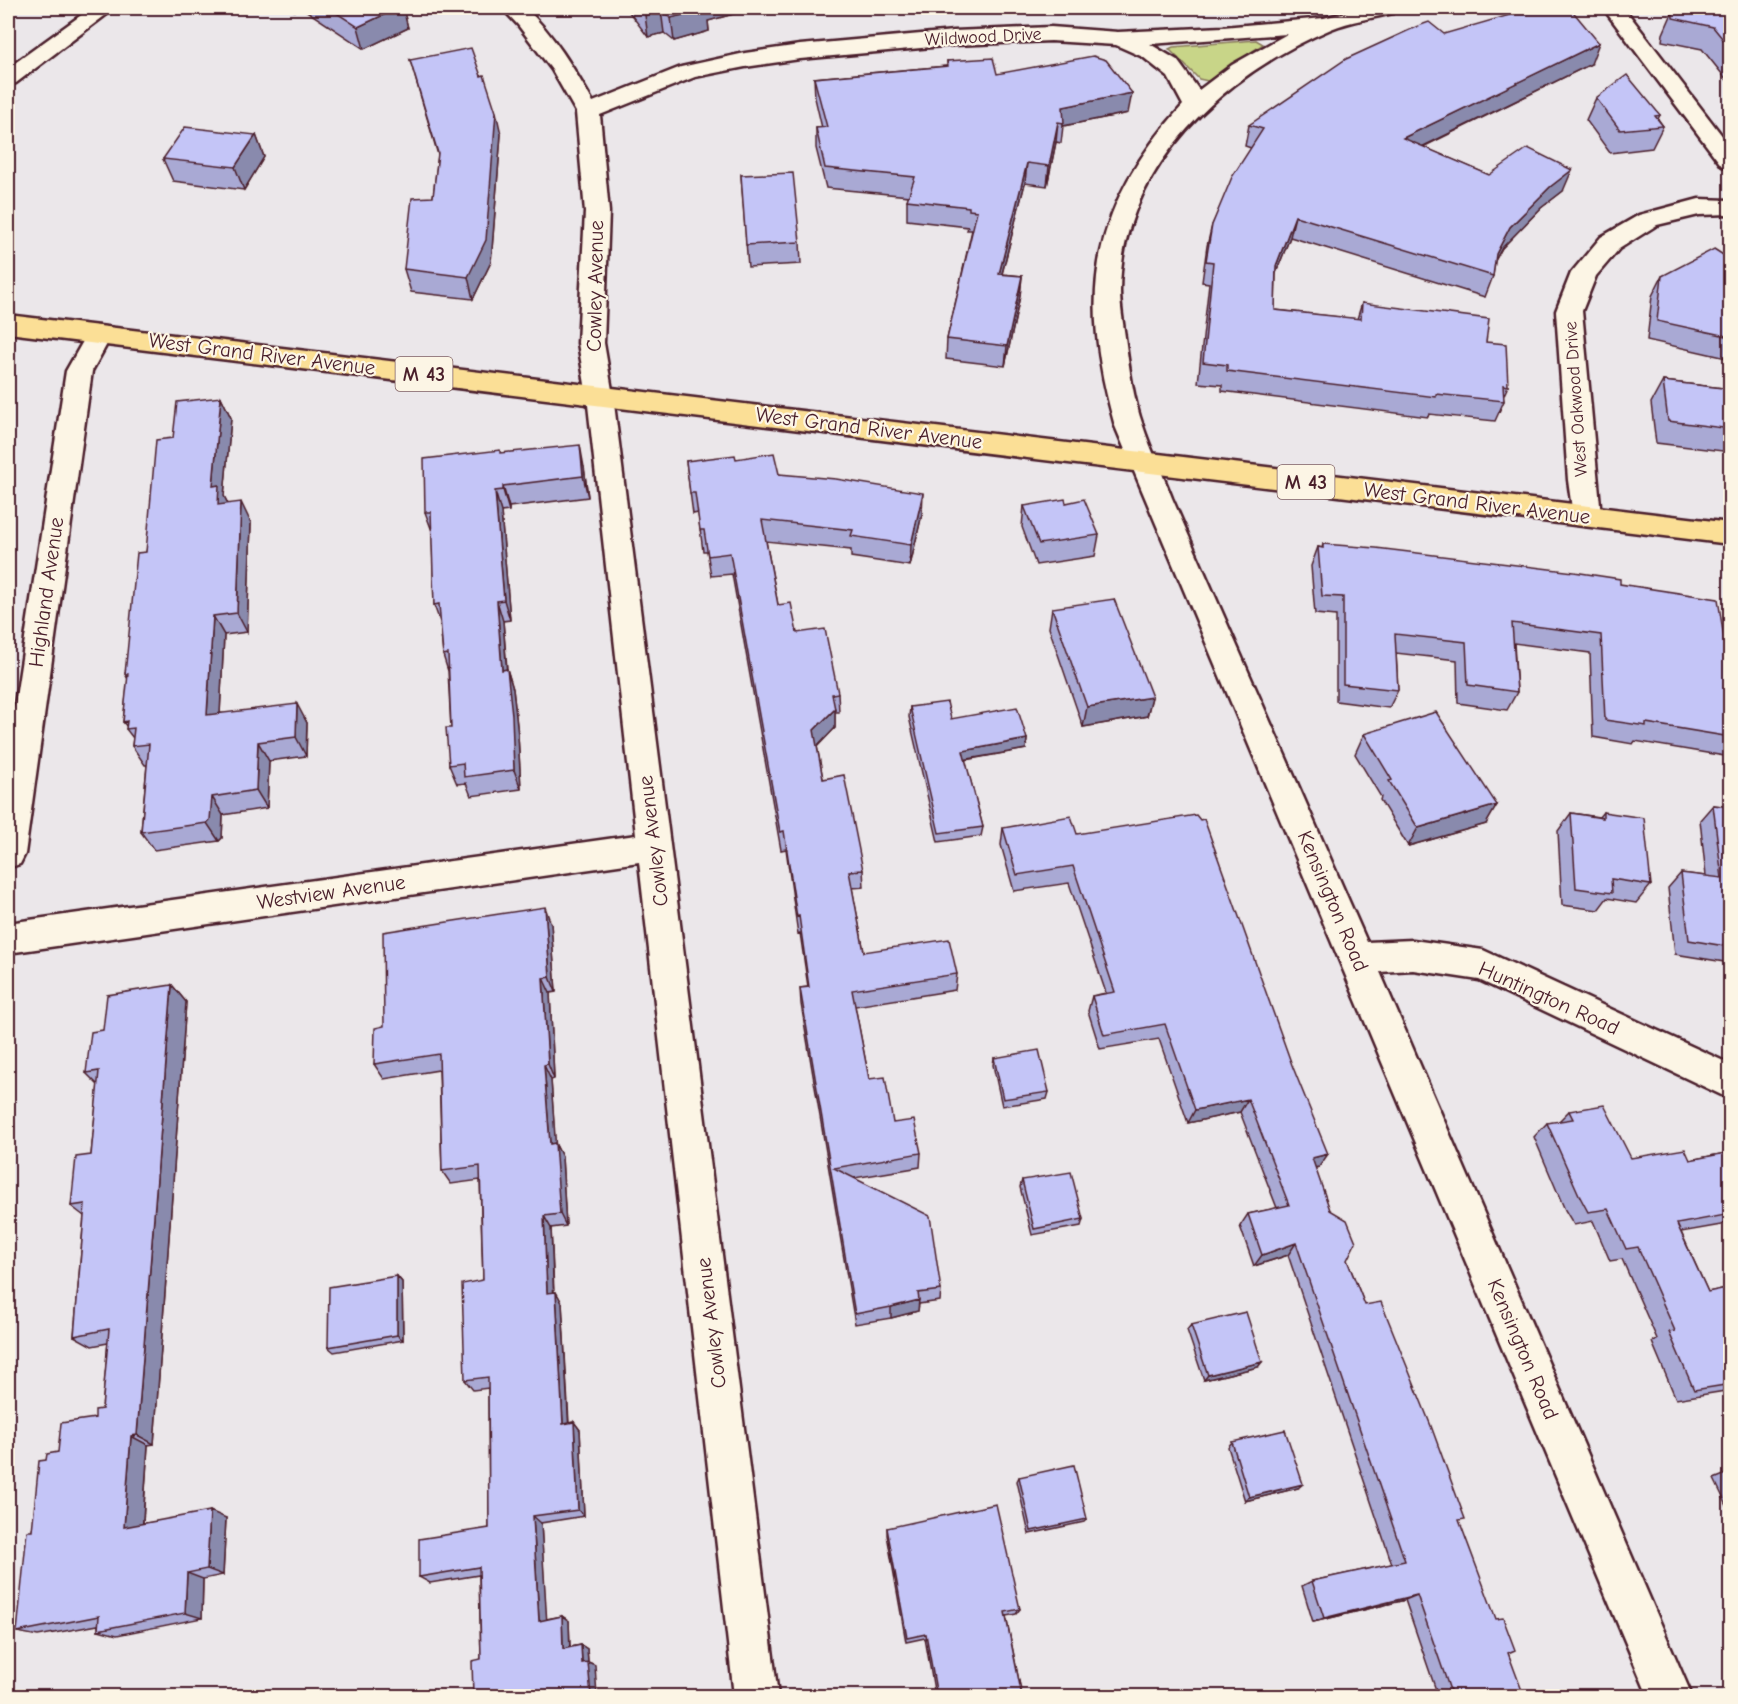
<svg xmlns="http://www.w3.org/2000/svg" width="1738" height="1704" font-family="'Comic Neue',sans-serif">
<rect width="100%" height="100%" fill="#ebe7ea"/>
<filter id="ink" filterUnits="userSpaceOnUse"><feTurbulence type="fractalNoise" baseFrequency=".0167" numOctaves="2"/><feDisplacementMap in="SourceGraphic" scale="12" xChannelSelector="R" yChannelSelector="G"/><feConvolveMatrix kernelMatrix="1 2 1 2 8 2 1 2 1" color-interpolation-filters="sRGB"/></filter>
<g filter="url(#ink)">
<path fill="#c8d588" stroke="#897a5a" stroke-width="1.5" d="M1256,40L1263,44L1208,81L1199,79L1169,49L1173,47Z"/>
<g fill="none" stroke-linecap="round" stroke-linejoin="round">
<g stroke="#4a1f2b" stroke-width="5">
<path id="street" d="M91,8H115L16,83L8,85V68Z
M502,8H525C553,33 574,69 593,102L681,67L745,53L800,45L954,31L1051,27L1118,32L1223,27L1324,18L1362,8H1395L1393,13C1373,18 1350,21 1331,29C1224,74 1121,167 1120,291C1120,306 1123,322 1125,337C1129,367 1133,398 1143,426C1151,451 1163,474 1172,498L1367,942L1413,940L1483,950L1730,1064V1099L1479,980L1413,970L1380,972L1692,1696H1648L1115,426C1078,296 1090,207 1183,105L1168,77L1143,57L1116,45L1051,41L954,45L800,59L745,67L695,77L600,115L609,212L604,343L613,396L778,1696H734L639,862L8,953V923L636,835L587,396L578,343L585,212L576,112L552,70L518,25ZM1287,34L1232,65L1199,90L1177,60L1150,44Z
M1603,8H1624L1730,146V168L1722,166Z
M1699,199L1730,200V214L1699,215L1657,225L1619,249L1596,276L1582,311L1601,516L1597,523L1587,526L1577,523L1573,516L1568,480L1556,311L1571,273L1601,237L1639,215Z
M99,326L108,329L112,335L92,371L25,854L20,864L8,868V750L66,371L90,329Z"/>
</g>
<g stroke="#4a1f2b" stroke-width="5">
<path id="primary" d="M8,315L1730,523V544L8,333Z"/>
</g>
<use href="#street" fill="#fcf5e5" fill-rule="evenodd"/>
<use href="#primary" fill="#fbdf96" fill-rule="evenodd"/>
</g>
<path fill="#a9a9d4" stroke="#4a1f2b" stroke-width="1.5" d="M284,8H299L295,11Z
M302,8H403L408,28L364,49Z
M626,8H748V10L708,21L709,31L674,41L664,33L648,37Z
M854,8H889L855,11Z
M1680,8H1731V85L1702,49L1662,41L1663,34L1673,11H1678Z
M1444,34L1591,64L1423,147L1489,175L1563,191L1541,208L1502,248L1495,261L1493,276L1485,297L1290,237L1276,273L1275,310L1357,319L1362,303L1486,342L1508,386L1503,397L1504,401L1495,421L1429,414L1428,417L1222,391V385L1198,383L1209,283L1202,282L1207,246L1212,225L1251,148L1245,146L1249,125Z
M410,60L501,134L491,262L473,299L411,292L404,269L433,197L438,155Z
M947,61L997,74L1128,113L1063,126L1061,143L1056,142L1047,186L1025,183L1002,274L1022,276L1020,296L1005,366L946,359L947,339L972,230H967L968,227L907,220V200L909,196L826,188L816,148V128H822L815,98L814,78L947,66Z
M1596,98L1660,115L1658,119L1663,126L1652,148L1610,153L1586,120Z
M256,135L264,157L244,190L173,181L163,159Z
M741,175L800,242L801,264L748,267Z
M1731,260V359L1647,340L1652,296L1662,276Z
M1663,381L1731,389V452L1656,443L1651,403Z
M221,397L231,418L224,496L228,504L251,523L247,632L224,635L220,713L307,723L306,756L269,761L267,808L223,815L222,838L219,841L154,850L141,832L147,765H145L132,746L133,738L126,729L127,727L123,722L128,679L125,674L146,552L173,438Z
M501,453L584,467L588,497L509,507V511L501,512L510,620L503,621L507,669L513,689L518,735L521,789L471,796L466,783L457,784L449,765L451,728L448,671L443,655L440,622L434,605L432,531L425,512Z
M736,459L779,474L922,514L910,566L851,557V550L766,541L778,605L838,693L839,712H835V728L817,746L823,779L863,870L864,887L852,888L864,952L957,974L955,990L855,1006L869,1079L893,1123L921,1153L920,1167L854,1178L941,1290L940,1301L919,1304L918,1311L891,1318L855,1324L801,1004L800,988L808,987L800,933L798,934L786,849L781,850L732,574L711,576L707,551H703L698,513L693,514L686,461Z
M1066,503L1099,535L1095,556L1036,565L1022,527L1024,506Z
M1323,544L1620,584L1726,651L1731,652V757L1635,741L1633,744L1593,737L1590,653L1514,643L1517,692L1507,710L1458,703L1457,660L1396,653L1398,690L1389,708L1336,701V616L1315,614L1311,566L1318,547L1322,548Z
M1052,608L1152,697L1147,716L1083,727L1049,628Z
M910,707L1027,739L1026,749L965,760L983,827L981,836L938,842L909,717Z
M1364,734L1486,824L1408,846L1380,800L1381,797L1355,754Z
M1713,805L1731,807V963L1675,954L1668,888L1681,873L1706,876L1700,820Z
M1603,812L1651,885L1636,903L1607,898L1598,910L1562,905L1558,831L1571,813L1599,817Z
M1003,828L1077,834L1319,1167L1315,1168L1347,1260L1365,1305L1459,1522L1508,1653L1522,1696H1438L1405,1600L1313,1622L1302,1586L1312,1581L1392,1564L1288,1255L1254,1266L1240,1226L1248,1214L1277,1208L1240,1112L1188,1123L1159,1039L1100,1049L1088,1011L1092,996L1106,993L1069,883L1014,891L1001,845Z
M551,924L556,992L550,993L554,1079L551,1080L555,1143L562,1157L566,1226L551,1228L554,1292H556L562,1303L569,1423L574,1422L580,1430L584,1516L541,1523L546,1619L562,1616L569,1621L570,1647L581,1645L587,1649L588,1662L595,1665L481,1659L479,1575L430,1583L419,1577L489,1528L488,1388L473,1390L465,1380L483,1280L480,1180L451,1184L442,1171L439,1070L384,1079L374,1064L384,1026Z
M172,985L186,1002L154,1444L148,1445L143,1523L226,1518L223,1575L203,1579L202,1618L117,1635L98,1630V1625L38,1636L17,1632L32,1531L46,1460L58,1452L95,1418L102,1409L108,1343L92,1346L74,1336L84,1216L71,1206L91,1155L98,1085L86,1073L103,1030Z
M994,1058L1049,1092L1047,1099L1002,1106L993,1065Z
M1569,1111L1631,1158L1690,1160L1731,1152V1219L1721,1225L1681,1232L1708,1292L1731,1287V1390L1676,1399L1652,1342L1657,1339L1622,1259L1610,1261L1593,1221L1574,1225L1565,1210L1534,1137L1547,1123L1558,1122Z
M1022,1180L1083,1219L1081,1226L1032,1235L1020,1187Z
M397,1276L402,1282L403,1340L334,1352L328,1347Z
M1191,1325L1258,1367L1204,1380L1187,1330Z
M1232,1442L1298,1488L1245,1501L1228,1447Z
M1731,1472V1514L1714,1479Z
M1019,1477L1087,1519L1084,1522L1029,1534L1017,1481Z
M887,1528L1020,1609L1016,1614L1006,1616L1022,1696H935L925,1638L906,1642L887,1535Z"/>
<path fill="#898aad" stroke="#4a1f2b" stroke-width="1.5" d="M398,8H403L408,28L364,49L358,27Z
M701,8H748V10L708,21L709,31L674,41L671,18Z
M661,10L664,33L648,37L645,15Z
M1599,43L1591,64L1397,159L1403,138Z
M1132,93L1128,113L1063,126V107Z
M496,112L501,134L491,262L473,299L468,277Z
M1058,122L1056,142L1047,186L1049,166Z
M256,135L264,157L244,190L235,167Z
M1027,163L1025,183L997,293L999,274Z
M1572,170L1563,191L1541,208L1502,248L1487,275L1496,254L1510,227L1550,187Z
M1295,216L1290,237L1271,286L1276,266Z
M1022,276L1020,296L1005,366L1007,346Z
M221,397L231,418L224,496L229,506L218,505L213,486Z
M580,445L584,467L588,497L583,476Z
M503,486L509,507V511L503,490Z
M495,491L501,512L510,620L504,600Z
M923,493L922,514L910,566L911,545Z
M241,502L251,523L247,632L237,613Z
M497,601L503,621L508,689L502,670Z
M213,616L224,635L219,734L207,715Z
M507,669L513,689L518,735L521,789L514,770Z
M1152,697L1147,716L1083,727L1087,707Z
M297,704L307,723L306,756L296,737Z
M835,709V728L815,749L814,730Z
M1027,739L1026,749L962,760L963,751Z
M258,742L269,761L267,808L256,790Z
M212,797L223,815L222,838L219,841L207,823Z
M1497,805L1486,824L1408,846L1418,828Z
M545,907L551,924L556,992L550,977Z
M543,978L550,993L554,1079L548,1064Z
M172,985L186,1002L154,1444L137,1435Z
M544,1065L551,1080L556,1151L555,1143L562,1157L566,1226L560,1214L550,1144Z
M1248,1099L1240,1112L1188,1123L1195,1110Z
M1328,1154L1319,1167L1303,1170L1312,1158Z
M544,1216L551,1228L554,1304L547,1293Z
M1296,1243L1288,1255L1254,1266L1262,1255Z
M397,1276L402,1282L403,1340L397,1335Z
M556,1292L562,1303L569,1432L563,1424Z
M919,1300L918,1311L891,1318V1307Z
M1262,1362L1258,1367L1204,1380L1208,1375Z
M574,1422L580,1430L584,1516L578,1510Z
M131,1436L148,1445L142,1533L124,1527Z
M1303,1484L1298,1488L1245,1501L1249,1497Z
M210,1511L226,1518L223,1575L207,1569Z
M533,1516L541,1523L547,1625L539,1621Z
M187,1573L203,1579L202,1618L185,1613Z
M1417,1595L1405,1600L1313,1622L1324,1618Z
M562,1616L569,1621L570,1653L563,1649Z
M581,1645L587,1649L588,1662L595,1665L597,1696H591L582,1663Z"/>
<path fill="#c4c5f7" stroke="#4a1f2b" stroke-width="1.5" d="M329,8H398L358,27Z
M640,8H706L707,9L671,18L661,10L645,15Z
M1534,8H1570L1599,43L1403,138L1489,175L1528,148L1572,170L1550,187L1510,227L1496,254L1493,276L1295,216L1276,266L1275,310L1361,319L1362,303L1489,319L1486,342L1506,344L1508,386L1503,385L1504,401L1436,394V397L1227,371V365L1203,362L1213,262L1206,261L1212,225L1232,177L1263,129L1249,125L1346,59L1418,26L1429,22L1444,34Z
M1697,8H1731V49L1713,27L1673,18V11L1698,9Z
M471,48L481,76L484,75L496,112L486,240L468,277L404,269L412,198L433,197L438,153L410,60Z
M1093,56L1106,60L1132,93L1063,107L1064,123L1058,122L1049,166L1027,163L999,274L1022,276L1007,346L947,339L977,211L969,210V207L907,200L915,177L825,168L816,128L827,127L814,78L948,66L947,61L993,58L997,74Z
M1627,75L1660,115L1655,116L1663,126L1620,130L1596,98Z
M185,127L256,135L235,167L163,159Z
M793,173L800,242L746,245L741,175Z
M1714,249L1731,260V337L1657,321L1662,276Z
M1663,381L1731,389V429L1668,421Z
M221,397L213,486L219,485L218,505L241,502L237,613L213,616L207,715L297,704L296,737L258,742L256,790L212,797L210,820L207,823L141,832L149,744L132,746L134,728L126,729L127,721L123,722L128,674H125L137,553L146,552L156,440L173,438L177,402Z
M580,445L583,476L503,486V490L495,491L504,600L497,601L502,670L507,669L512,715L514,770L464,777L463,763L449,765L446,728H451L448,654L443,655L439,604L434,605L431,512H425L424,459L500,450V453Z
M774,453L779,474L836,479L923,493L911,545L851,536L853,530L762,520L778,605L791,603L797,633L825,629L838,693L832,694L835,709L814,730L823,779L844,775L863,870L849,871L864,952L949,939L957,974L852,990L869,1079L885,1077L893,1123L914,1120L921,1153L834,1168L930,1216L941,1290L918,1293L919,1300L891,1307L855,1314L800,988L809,987L799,916L797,917L784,831L780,832L730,553L708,556L704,530H700L695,493H690L686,461L735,455L736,459Z
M1065,499L1066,503L1084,499L1099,535L1039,544L1024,506Z
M1323,544L1376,548L1574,572L1620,579V584L1718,599L1726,651L1731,652V737L1646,723V726L1605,720L1601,635L1512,623L1517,692L1468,685L1466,642L1395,634L1398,690L1343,684V597L1322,596L1318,547L1323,548Z
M1114,599L1152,697L1087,707L1052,608Z
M947,702L951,719L1017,707L1027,739L963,751L983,827L939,833L910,707Z
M1436,712L1497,805L1418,828L1389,781L1392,780L1364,734Z
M1713,805L1731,807V947L1689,940L1681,873L1722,878Z
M1603,812L1644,818L1651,885L1611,879L1612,893L1576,888L1571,813L1603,818Z
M1196,815L1200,820L1204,819L1292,1065L1328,1154L1312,1158L1330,1210L1347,1220L1356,1242L1347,1260L1365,1305L1381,1302L1431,1426L1465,1519L1459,1520L1496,1619L1503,1618L1515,1650L1508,1653L1524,1696H1452L1417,1595L1324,1618L1312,1581L1405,1561L1296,1243L1262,1255L1248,1214L1289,1205L1248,1099L1195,1110L1165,1024L1104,1035L1092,996L1115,992L1073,866L1017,875L1003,828L1071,816L1077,834Z
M545,907L550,977L543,978L548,1064L544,1065L550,1144L555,1143L560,1214L544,1216L547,1293L556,1292L563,1424L574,1422L578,1510L533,1516L539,1621L562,1616L563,1649L581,1645L582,1663L588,1662L591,1696H473L472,1661L481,1659L479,1567L419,1577V1539L489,1528L488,1377L465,1380L462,1284L483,1280L480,1166L442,1171L439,1054L374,1064L375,1028L384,1026L383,932Z
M172,985L137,1435L131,1436L124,1527L210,1511L207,1569L187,1573L185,1613L98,1630L99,1616L17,1632L27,1531H32L39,1461L46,1460L47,1454L58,1452L61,1423L95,1418V1410L102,1409L109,1329L74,1336L85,1204L71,1206L76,1157L91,1155L99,1071L86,1073L91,1032L103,1030L107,995Z
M1039,1050L1049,1092L1003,1099L994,1058Z
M1604,1105L1631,1158L1685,1149L1690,1160L1731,1152V1214L1677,1224L1708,1292L1731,1287V1384L1694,1390L1669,1332L1675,1331L1638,1247L1626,1249L1608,1209L1588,1212L1580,1197L1547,1123L1573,1119L1569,1111Z
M1071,1172L1083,1219L1034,1229L1022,1180Z
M397,1276V1335L328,1347L329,1287Z
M1246,1312L1262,1362L1208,1375L1191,1325Z
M1285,1430L1303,1484L1249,1497L1232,1442Z
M1074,1465L1087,1519L1031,1531L1019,1477Z
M996,1504L1020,1609L1005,1612L1022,1696H937L926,1634L907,1638L887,1528Z"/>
</g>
<g text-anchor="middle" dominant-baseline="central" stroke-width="4.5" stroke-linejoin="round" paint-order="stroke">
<g font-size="18" fill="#4a1f2b" stroke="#fcf5e5">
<text transform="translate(983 37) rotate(-3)">Wildwood Drive</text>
<text transform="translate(1576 399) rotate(-94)">West Oakwood Drive</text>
</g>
<g fill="#fcf5e5" stroke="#7f5f63" stroke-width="1.5">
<rect x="395.5" y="357" width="57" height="34" rx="4.5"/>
<rect x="1277.5" y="465" width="57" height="34" rx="4.5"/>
</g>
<g font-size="20" font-weight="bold" fill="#4a1f2b">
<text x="424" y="374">M 43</text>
<text x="1306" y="482">M 43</text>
</g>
<g font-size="21" fill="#4a1f2b" stroke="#fcf5e5">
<text transform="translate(595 286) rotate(-89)">Cowley Avenue</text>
<text transform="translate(262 354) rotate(7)">West Grand River Avenue</text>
<text transform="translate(869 428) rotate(7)">West Grand River Avenue</text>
<text transform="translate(1477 503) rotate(7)">West Grand River Avenue</text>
<text transform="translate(46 592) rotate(-82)">Highland Avenue</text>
<text transform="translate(653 841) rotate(-97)">Cowley Avenue</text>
<text transform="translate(331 892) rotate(-8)">Westview Avenue</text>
<text transform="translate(1333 901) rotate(67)">Kensington Road</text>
<text transform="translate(1549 998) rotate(24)">Huntington Road</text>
<text transform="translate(711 1323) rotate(-97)">Cowley Avenue</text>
<text transform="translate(1523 1349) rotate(67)">Kensington Road</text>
</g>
</g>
<rect width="1738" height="1704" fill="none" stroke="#fcf5e5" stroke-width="30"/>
<rect x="15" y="15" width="1708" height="1674" fill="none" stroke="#4a1f2b" stroke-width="2" filter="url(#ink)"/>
</svg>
